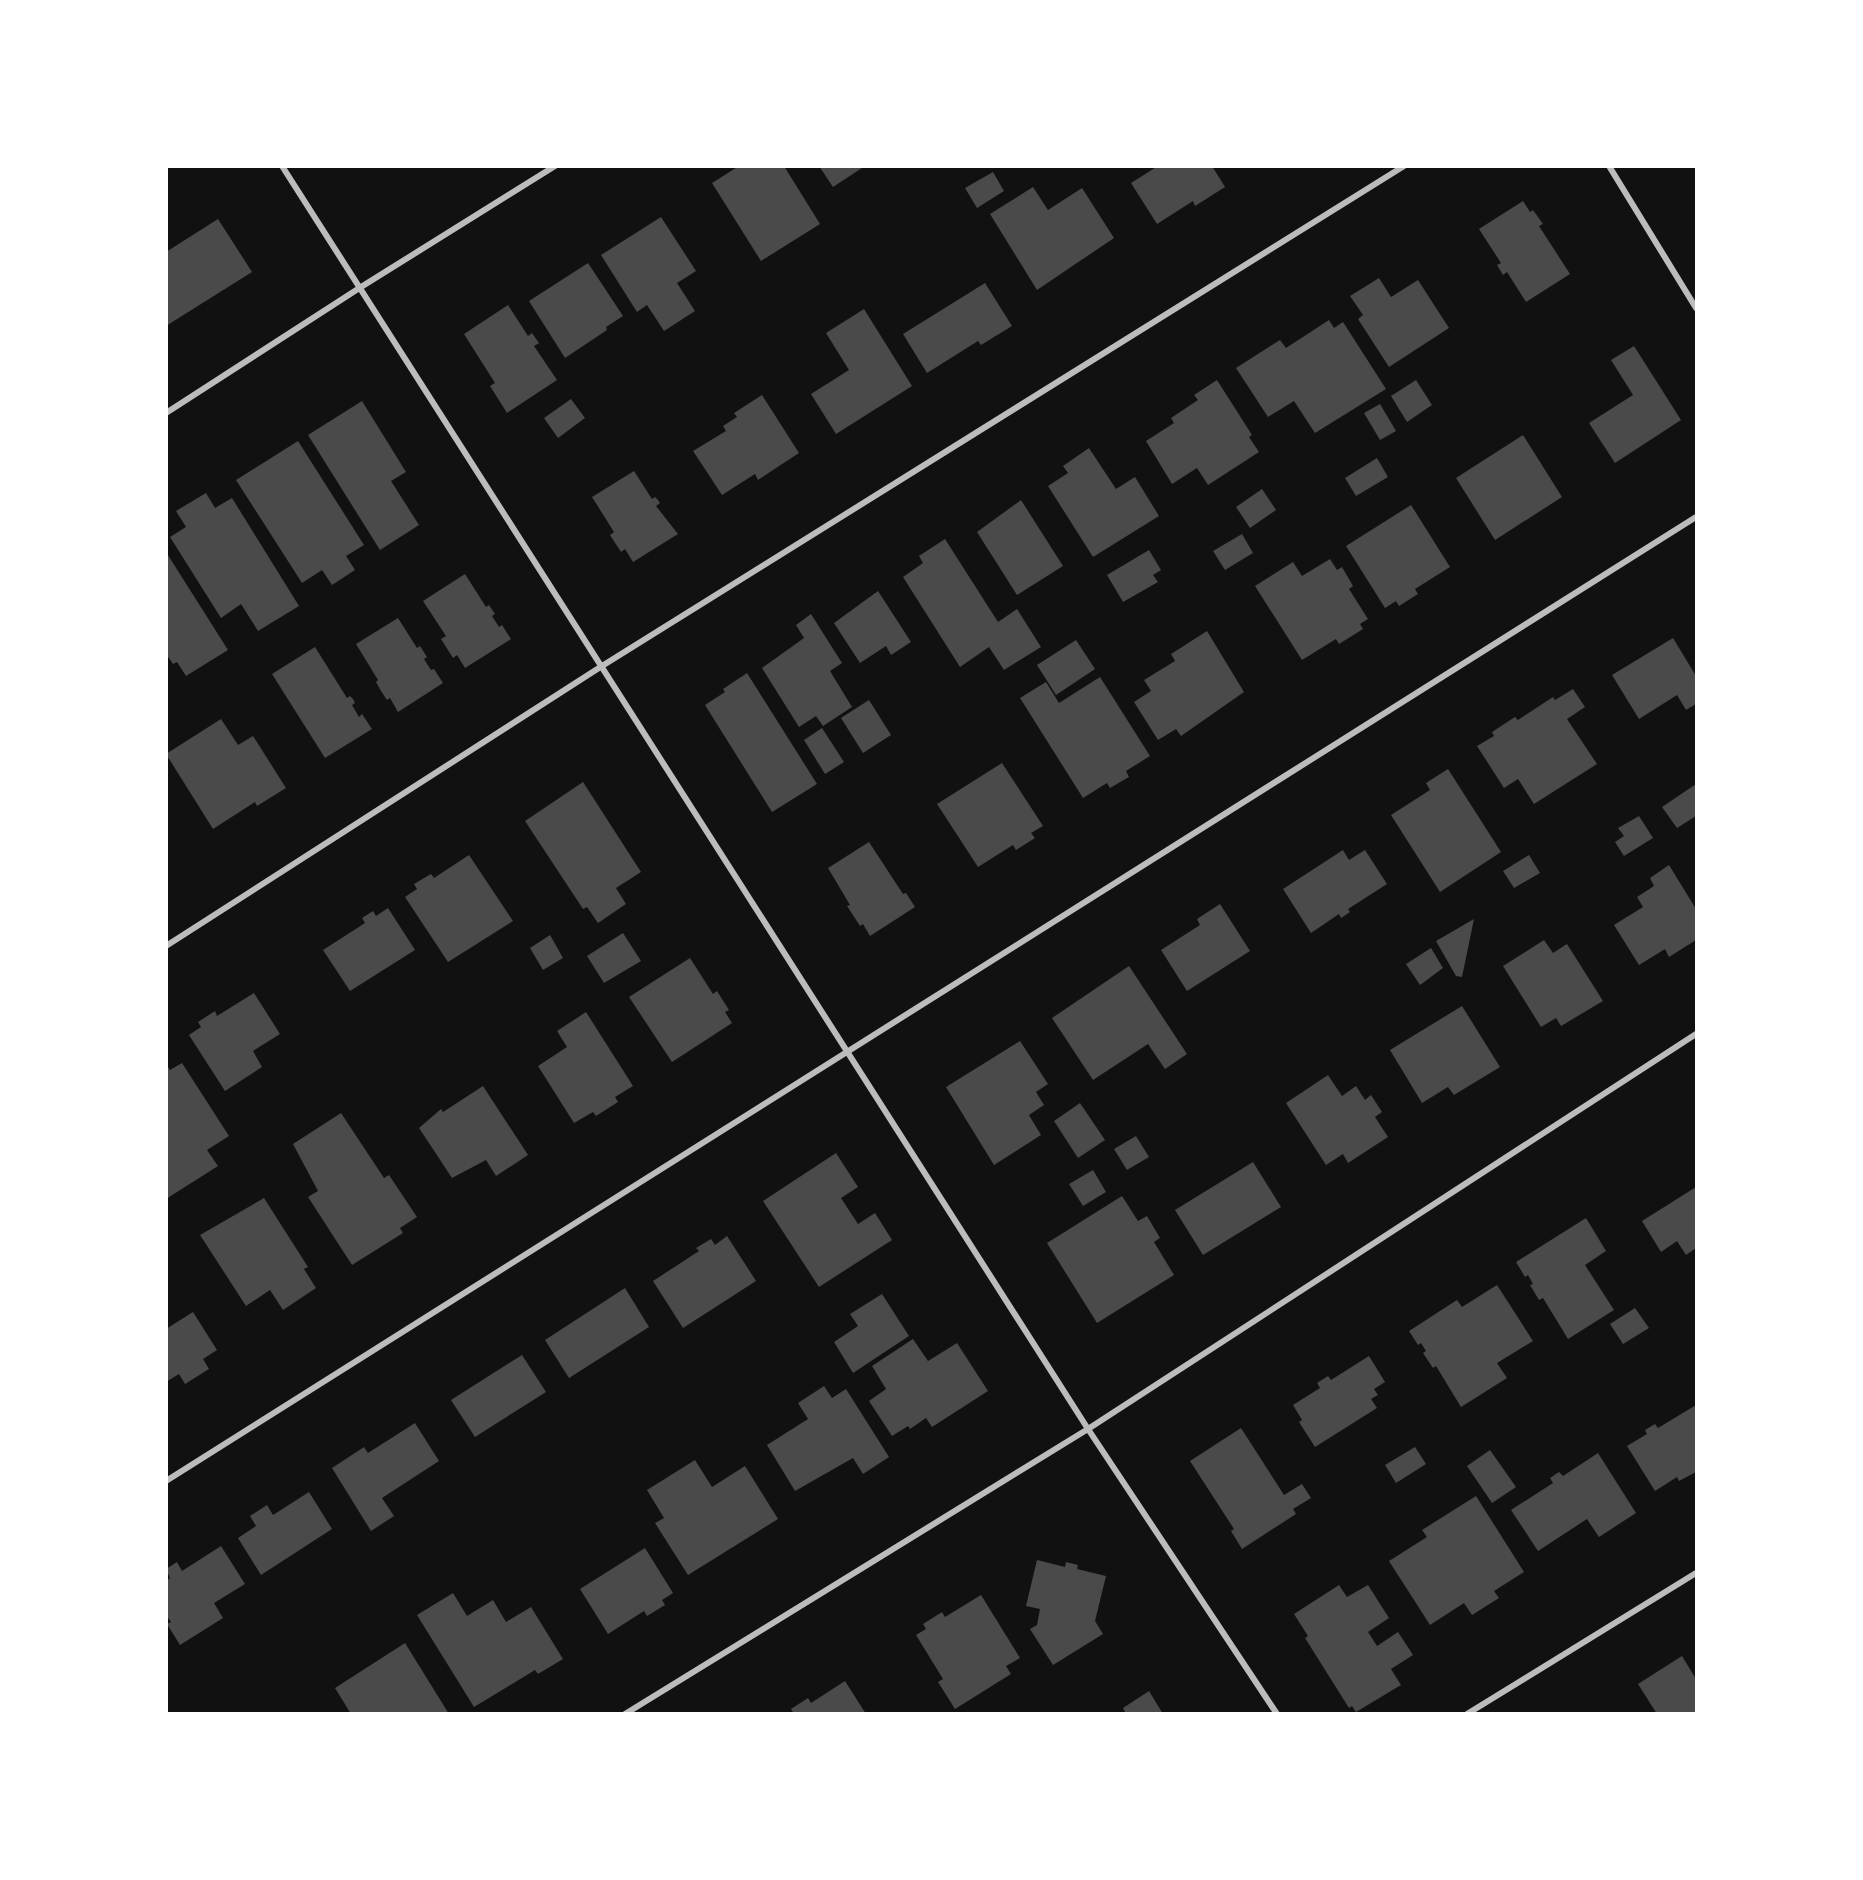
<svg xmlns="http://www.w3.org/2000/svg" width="1863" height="1880" font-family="'Noto Serif',serif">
<rect width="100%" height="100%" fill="#111"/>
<path fill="#4a4a4a" d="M739,166H784L820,224L761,261L712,183Z
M819,166H865L833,187Z
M1158,166H1212L1225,187L1195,206L1193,201L1157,224L1131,183Z
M993,172L1004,191L977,208L965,188Z
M1033,187L1048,210L1082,188L1114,238L1037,290L990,214Z
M1523,201L1530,212L1533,210L1543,224L1539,226L1570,274L1526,302L1507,272L1503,275L1497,265L1501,263L1479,229Z
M661,217L696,271L677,283L695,311L664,331L647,305L637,312L601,255Z
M218,219L252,272L166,326V252Z
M588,263L623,316L606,327L607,330L565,358L529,301Z
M1379,278L1391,297L1418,280L1449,328L1389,367L1358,319L1363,315L1350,296Z
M985,283L1012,326L981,345L978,341L927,373L903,334Z
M508,305L528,336L532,333L539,343L534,346L557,380L507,413L490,386L495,383L464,334Z
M864,309L912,386L836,434L811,394L849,370L826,333Z
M1329,320L1334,328L1343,322L1386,389L1315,433L1294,401L1268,417L1236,368L1280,340L1286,348Z
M1634,346L1681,420L1615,463L1589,423L1633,395L1611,360Z
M1217,380L1252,435L1249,437L1259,452L1208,485L1197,468L1172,484L1146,441L1174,423L1171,418L1198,400L1194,395Z
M1416,380L1432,405L1407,422L1391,396Z
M762,395L799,453L758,480L755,474L722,495L693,451L726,431L723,426L737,417L734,413Z
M571,399L585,418L558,438L544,418Z
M362,401L406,472L391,481L419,525L380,550L308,435Z
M1380,404L1396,431L1380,440L1364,413Z
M1523,435L1562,497L1495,540L1456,478Z
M298,441L364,545L346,556L355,570L332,585L322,570L302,583L236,480Z
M1089,448L1116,489L1135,477L1159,516L1093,557L1048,486L1068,473L1063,466Z
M1377,458L1388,477L1356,496L1345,478Z
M634,471L652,499L655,497L658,500L660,503L656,506L678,534L633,562L625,549L621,552L610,535L614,532L592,497Z
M1262,489L1276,510L1250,528L1236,507Z
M206,493L215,508L232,498L299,606L258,631L241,604L221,618L170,537L186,527L176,511Z
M1021,500L1063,566L1017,595L977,532Z
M1411,505L1450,567L1415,589L1418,594L1399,606L1396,601L1385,608L1346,546Z
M1242,534L1253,553L1225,570L1213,551Z
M945,539L998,622L1017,609L1041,647L1004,670L989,647L960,667L903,577L923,563L919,556Z
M1149,550L1161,570L1153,575L1158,582L1123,602L1107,575Z
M166,552L228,650L186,676L177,662L173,664L166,654Z
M1330,559L1337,570L1342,567L1353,586L1349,589L1368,619L1360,624L1363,629L1339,644L1336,639L1302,660L1255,586L1293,562L1302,576Z
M465,574L486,607L489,605L495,614L492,616L499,627L502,625L511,639L465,668L457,655L453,658L441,639L446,636L423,601Z
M878,591L911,642L891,655L886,646L860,663L834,623Z
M811,614L842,663L830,671L852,707L823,726L816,716L799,727L762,668L804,638L796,625Z
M398,618L417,648L420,646L427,657L424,659L431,670L434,669L443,683L398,712L390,698L387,700L381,691L376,682L378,680L356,644Z
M1207,631L1244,692L1181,736L1176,729L1158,740L1134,702L1151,691L1144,680L1175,661L1171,654Z
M1673,638L1696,676V704L1686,710L1677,695L1639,719L1612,675Z
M1076,640L1095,669L1056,695L1037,665Z
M315,647L347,698L350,696L353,699L355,703L352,705L359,717L362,714L372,729L325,758L272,674Z
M747,673L817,784L772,812L705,705L725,692L723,689Z
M1100,677L1150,756L1126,771L1129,777L1110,788L1107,783L1083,798L1020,698L1046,682L1059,703Z
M1573,689L1585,707L1567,719L1597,764L1534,804L1518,779L1504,788L1477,746L1494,736L1492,732L1515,717L1518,720L1553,697L1555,700Z
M869,700L891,735L863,753L841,718Z
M221,719L238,745L253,736L286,788L257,806L255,802L213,829L166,754Z
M822,728L844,762L825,774L804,740Z
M1002,763L1043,826L1031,833L1035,838L1016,850L1013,845L978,867L937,804Z
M1448,769L1501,852L1440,892L1391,815L1430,790L1426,783Z
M583,782L641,872L616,888L626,904L598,923L587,907L583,909L525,821Z
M1696,784V816L1677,828L1662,807Z
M1639,816L1653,838L1624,856L1615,842L1624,836L1618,828Z
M869,842L903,894L906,893L915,907L870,936L863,924L860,926L847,906L850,905L828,868Z
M1343,850L1349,860L1365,850L1387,884L1348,909L1350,912L1341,918L1339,914L1311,933L1283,889Z
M469,855L513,921L448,962L405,897L417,889L414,884L431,874L434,878Z
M1529,855L1540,873L1514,888L1503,871Z
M1669,865L1696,909V940L1669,957L1665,949L1639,965L1614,925L1643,907L1637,897L1654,886L1650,878Z
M1220,904L1250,951L1187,991L1161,950L1200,925L1197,919Z
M388,908L415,950L350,991L323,950L365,923L362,918L373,911L376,916Z
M1474,919L1462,977L1456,976L1436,941Z
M623,933L641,961L604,983L587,956Z
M550,935L563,958L543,970L530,948Z
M1544,940L1553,953L1567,944L1603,1001L1561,1026L1556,1018L1541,1027L1503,966Z
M1431,948L1443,968L1420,985L1406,964Z
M690,958L713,994L717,991L729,1010L725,1012L732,1023L672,1062L629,997Z
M1129,966L1187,1054L1165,1069L1148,1044L1093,1080L1052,1018Z
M254,993L280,1034L253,1051L262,1067L225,1091L189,1035L201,1027L198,1022L215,1011L217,1016Z
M1462,1006L1500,1067L1454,1095L1448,1087L1422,1103L1390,1050Z
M586,1012L633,1086L615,1097L618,1102L596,1116L593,1112L574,1123L538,1066L567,1047L557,1031Z
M1020,1041L1048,1084L1036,1092L1044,1105L1029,1115L1041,1135L994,1165L946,1087Z
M182,1063L229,1136L207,1150L218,1166L166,1199V1064L170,1070Z
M1328,1075L1342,1096L1356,1086L1365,1100L1371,1095L1382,1112L1375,1117L1388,1137L1348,1163L1343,1154L1326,1165L1286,1103Z
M483,1086L528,1155L496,1176L486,1160L452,1178L419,1128L441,1109L443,1112Z
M1080,1103L1105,1140L1078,1158L1054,1121Z
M341,1113L384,1178L389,1175L417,1217L400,1228L403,1233L352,1265L308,1197L318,1191L293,1144Z
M1136,1136L1149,1157L1127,1170L1114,1149Z
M836,1153L858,1187L841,1198L858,1224L875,1213L892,1240L819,1287L763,1201Z
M1253,1162L1281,1207L1203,1255L1175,1210Z
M1093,1170L1106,1192L1083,1206L1069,1184Z
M1696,1187V1248L1686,1255L1677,1241L1661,1252L1642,1221Z
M1122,1196L1138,1221L1147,1216L1160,1238L1154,1242L1174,1275L1097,1323L1047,1243Z
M264,1198L308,1267L304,1269L316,1288L283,1310L270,1290L246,1306L200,1235Z
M1586,1218L1606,1251L1585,1265L1614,1310L1568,1339L1543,1298L1539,1300L1530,1285L1533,1284L1528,1275L1525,1277L1516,1262Z
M727,1236L756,1281L683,1328L653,1281L699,1251L696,1248L711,1239L715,1245Z
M1497,1285L1533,1341L1497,1363L1507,1378L1461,1407L1436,1366L1433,1368L1423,1353L1426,1351L1421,1343L1418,1345L1409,1331L1457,1300L1462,1307Z
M625,1288L649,1327L569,1378L545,1340Z
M882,1294L909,1336L853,1373L834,1342L858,1326L850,1314Z
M1635,1308L1649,1328L1623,1344L1610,1324Z
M193,1312L217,1350L203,1359L209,1369L185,1384L179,1374L166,1382V1329Z
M913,1339L928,1361L957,1343L988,1391L932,1427L926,1418L910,1429L908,1426L892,1436L869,1401L886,1389L872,1366Z
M522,1355L546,1392L475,1437L451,1400Z
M1369,1356L1385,1382L1374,1389L1378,1395L1371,1399L1377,1408L1315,1447L1299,1422L1302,1420L1293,1405L1320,1388L1317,1383L1328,1376L1331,1380Z
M824,1386L832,1398L846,1389L889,1457L863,1474L853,1458L795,1491L767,1445L808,1419L798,1403Z
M1696,1405V1472L1679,1481L1677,1477L1655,1491L1627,1446L1647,1434L1645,1430L1655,1424L1658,1428Z
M415,1423L439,1461L382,1498L394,1516L371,1531L332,1468L364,1447L368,1453Z
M1241,1428L1284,1495L1302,1484L1311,1498L1293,1509L1296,1514L1242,1549L1231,1531L1234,1529L1190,1461Z
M1415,1447L1426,1464L1396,1483L1385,1465Z
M1490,1450L1516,1487L1492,1503L1467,1466Z
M1598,1453L1636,1513L1599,1537L1587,1519L1538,1551L1511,1510L1553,1483L1550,1478L1559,1472L1563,1476Z
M695,1460L712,1487L745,1466L778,1519L688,1575L655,1523L664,1518L647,1490Z
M309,1492L332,1529L261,1575L238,1538L256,1526L250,1516L267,1505L273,1515Z
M1476,1496L1524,1572L1494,1591L1499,1598L1472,1615L1464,1603L1430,1625L1389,1561L1427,1537L1422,1530Z
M221,1546L245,1584L214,1603L223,1618L180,1645L167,1624L171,1622L166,1615V1581L170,1578L166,1569L177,1562L182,1571Z
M645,1548L673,1593L662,1600L665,1605L647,1616L644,1611L608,1634L580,1589Z
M1037,1560L1065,1567L1066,1562L1078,1565L1077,1569L1106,1576L1095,1621L1103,1634L1053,1665L1030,1629L1037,1625L1040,1609L1026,1606Z
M1339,1585L1347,1597L1368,1585L1389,1618L1368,1632L1377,1646L1398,1632L1413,1655L1391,1669L1401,1685L1356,1712L1352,1706L1349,1708L1305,1638L1308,1636L1294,1614Z
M453,1593L467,1616L493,1600L506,1622L531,1607L563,1659L538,1674L535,1670L474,1707L417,1615Z
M981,1595L1020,1658L1006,1666L1011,1674L955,1709L938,1682L943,1679L916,1635L926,1629L923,1624L942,1612L945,1617Z
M405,1643L449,1714H351L335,1688Z
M1682,1656L1696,1679V1714H1657L1638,1684Z
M845,1681L866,1714H794L791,1709L808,1698L811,1703Z
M1149,1691L1163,1714H1126L1123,1708Z"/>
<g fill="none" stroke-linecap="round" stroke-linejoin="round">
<path stroke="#bcbcbc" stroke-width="6" d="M282,166L1088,1429L1277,1714
M1609,166L1696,308
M166,413L361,287L555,166
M166,946L602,666L1404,166
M166,1481L1696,517
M625,1714L1088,1429L1696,1034
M1467,1714L1696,1573"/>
</g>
<rect width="1863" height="1880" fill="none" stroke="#ffffff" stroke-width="336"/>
</svg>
